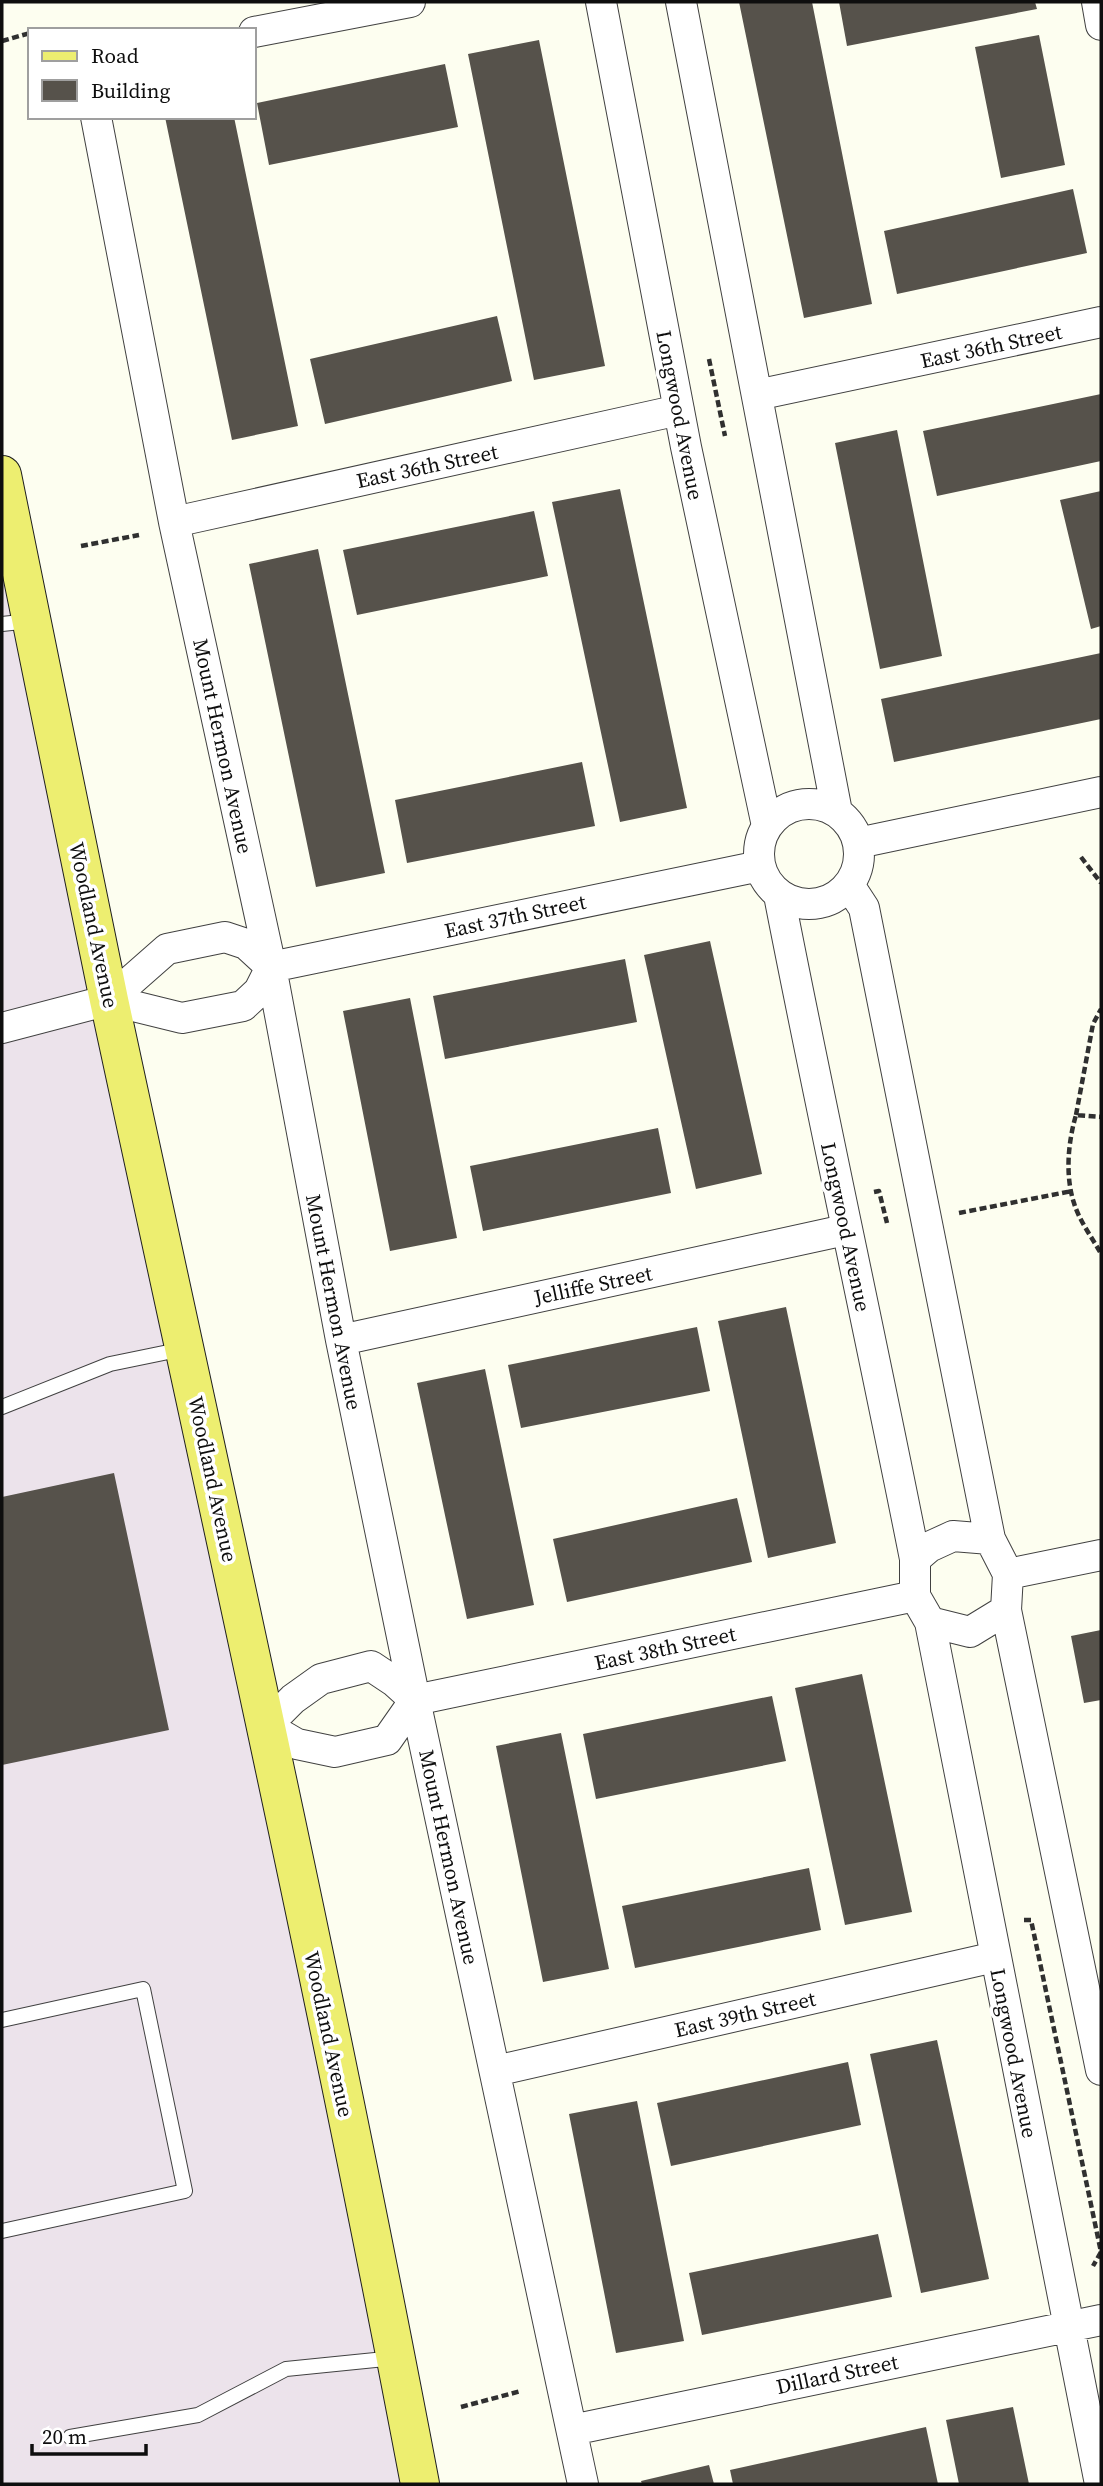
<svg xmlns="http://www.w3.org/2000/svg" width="1103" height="2486" font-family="'Source Serif 4',serif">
<rect width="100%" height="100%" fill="#fdfef0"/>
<path fill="#ece3eb" d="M2,475L420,2484H2Z"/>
<path fill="#56524b" d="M739,2H812L872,304L804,318Z
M839,2H1035L1037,9L847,46Z
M1039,35L1065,165L1001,178L975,47Z
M539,40L605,366L534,380L468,54Z
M445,64L458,127L269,165L257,103Z
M165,117H234L298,426L232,440Z
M1073,189L1087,253L897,294L884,231Z
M497,316L512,381L325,424L310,359Z
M1101,394V461L937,496L923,431Z
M897,430L942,656L880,669L835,443Z
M620,489L687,808L620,822L552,502Z
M1101,491V626L1091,629L1060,500Z
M534,511L548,576L357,615L343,550Z
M318,549L385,873L316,887L249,564Z
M1101,653V719L894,762L881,699Z
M582,762L595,826L407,863L395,800Z
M710,941L762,1174L696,1189L644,955Z
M625,959L637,1022L445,1059L433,996Z
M410,998L457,1238L390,1251L343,1011Z
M658,1128L671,1193L483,1231L470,1166Z
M786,1307L836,1543L768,1558L718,1321Z
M697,1327L710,1391L521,1428L508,1365Z
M485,1369L534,1605L467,1619L417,1383Z
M114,1473L169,1730L2,1765V1497Z
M737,1498L752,1562L567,1602L553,1539Z
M1101,1630V1700L1084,1703L1071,1636Z
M862,1674L912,1912L845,1925L795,1688Z
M772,1696L786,1761L596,1799L583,1734Z
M561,1733L609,1969L543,1982L496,1746Z
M809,1868L821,1930L635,1968L622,1906Z
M937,2040L989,2279L921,2293L870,2054Z
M848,2062L861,2125L671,2166L657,2103Z
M637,2101L684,2341L616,2353L569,2114Z
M878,2234L892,2297L702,2335L689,2273Z
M1013,2407L1029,2484H959L946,2420Z
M926,2427L938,2484H733L730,2470Z
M709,2465L714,2484H642L641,2481Z"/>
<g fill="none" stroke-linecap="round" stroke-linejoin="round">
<g stroke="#414141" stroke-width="16">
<path id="lane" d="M2,624L30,621
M2,1407L110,1364L183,1349
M2,2020L143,1989L185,2191L2,2231
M70,2437L198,2415L286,2369L395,2358"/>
</g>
<g stroke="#414141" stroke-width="32">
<path id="street" d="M601,2L686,447L767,826
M681,2L837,812
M1097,2L1101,25
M254,32L410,2
M96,117L174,522L271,967L341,1340L415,1700L583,2484
M757,395L1101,322
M174,522L679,410
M759 854a50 50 0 1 1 100 0a50 50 0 1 1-100 0Z
M858,843L1101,792
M849,885L864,908L990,1539
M779,895C822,1116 871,1337 915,1559
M271,967L760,866
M109,1000L182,1018L243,1006L259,991L271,967
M2,1028L109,1000L167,949L225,937L246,944L271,967
M341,1340L845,1230
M953,1536L990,1539L1008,1574L1006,1610L970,1632L930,1622L915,1596V1559L929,1547Z
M1008,1574L1101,1555
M1006,1610L1101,2070
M930,1622L1100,2484
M415,1700L395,1682L371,1666L321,1679L293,1699L266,1726L297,1744L335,1752L387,1740L415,1700L915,1596
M495,2071L995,1957
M572,2430L1101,2320"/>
</g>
<g stroke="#1f1f1f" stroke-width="40">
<path id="primary" d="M2,475C38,650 72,825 109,1000C215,1494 326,1988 420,2484"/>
</g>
<path stroke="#303030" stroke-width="4.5" stroke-dasharray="7 3.5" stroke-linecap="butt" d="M2,41L30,33
M709,359L725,436
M81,546L139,535
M1081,857L1101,883
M1076,1115L1093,1024L1101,1009
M874,1192L879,1191L887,1223
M959,1213L1072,1191
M1100,1252C1091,1236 1079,1220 1074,1203C1065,1176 1068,1142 1076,1115L1101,1117
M1024,1920H1031L1101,2252L1093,2266
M461,2407L521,2391"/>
<use href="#lane" stroke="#fff" stroke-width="14"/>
<use href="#street" stroke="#fff" stroke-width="30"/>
<use href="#primary" stroke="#edee70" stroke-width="38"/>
</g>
<g text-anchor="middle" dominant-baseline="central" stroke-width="7" stroke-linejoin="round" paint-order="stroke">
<g font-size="21" fill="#0e0e0e" stroke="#fff">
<text transform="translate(991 346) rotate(-12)">East 36th Street</text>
<text transform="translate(680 415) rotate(79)">Longwood Avenue</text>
<text transform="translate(427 466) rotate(-12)">East 36th Street</text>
<text transform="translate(223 746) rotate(78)">Mount Hermon Avenue</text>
<text transform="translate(515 916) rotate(-12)">East 37th Street</text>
<text transform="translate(94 925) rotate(78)">Woodland Avenue</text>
<text transform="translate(846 1227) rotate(78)">Longwood Avenue</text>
<text transform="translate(593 1285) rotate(-12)">Jelliffe Street</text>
<text transform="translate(334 1302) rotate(79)">Mount Hermon Avenue</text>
<text transform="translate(213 1479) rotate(78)">Woodland Avenue</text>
<text transform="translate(665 1648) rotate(-12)">East 38th Street</text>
<text transform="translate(449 1857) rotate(78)">Mount Hermon Avenue</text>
<text transform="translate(745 2014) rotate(-13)">East 39th Street</text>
<text transform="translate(329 2034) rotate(78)">Woodland Avenue</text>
<text transform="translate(1014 2053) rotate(79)">Longwood Avenue</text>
<text transform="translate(837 2374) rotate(-12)">Dillard Street</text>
</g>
</g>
<rect width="1103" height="2486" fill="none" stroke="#0e0e0e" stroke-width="7"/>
<rect x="28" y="28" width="228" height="91" fill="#ffffff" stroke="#9f9f9f" stroke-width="2"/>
<rect x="42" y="51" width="35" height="10" fill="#edee70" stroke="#9f9f9f" stroke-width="2"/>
<text x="91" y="63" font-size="21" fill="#0e0e0e">Road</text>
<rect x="42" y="80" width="35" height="21" fill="#56524b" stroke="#9f9f9f" stroke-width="2"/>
<text x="91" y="98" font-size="21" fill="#0e0e0e">Building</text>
<path d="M32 2444v10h114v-10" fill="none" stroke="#0e0e0e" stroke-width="3.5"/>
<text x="42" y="2444" font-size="21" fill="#0e0e0e" stroke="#ffffff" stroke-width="5" paint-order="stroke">20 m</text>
</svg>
